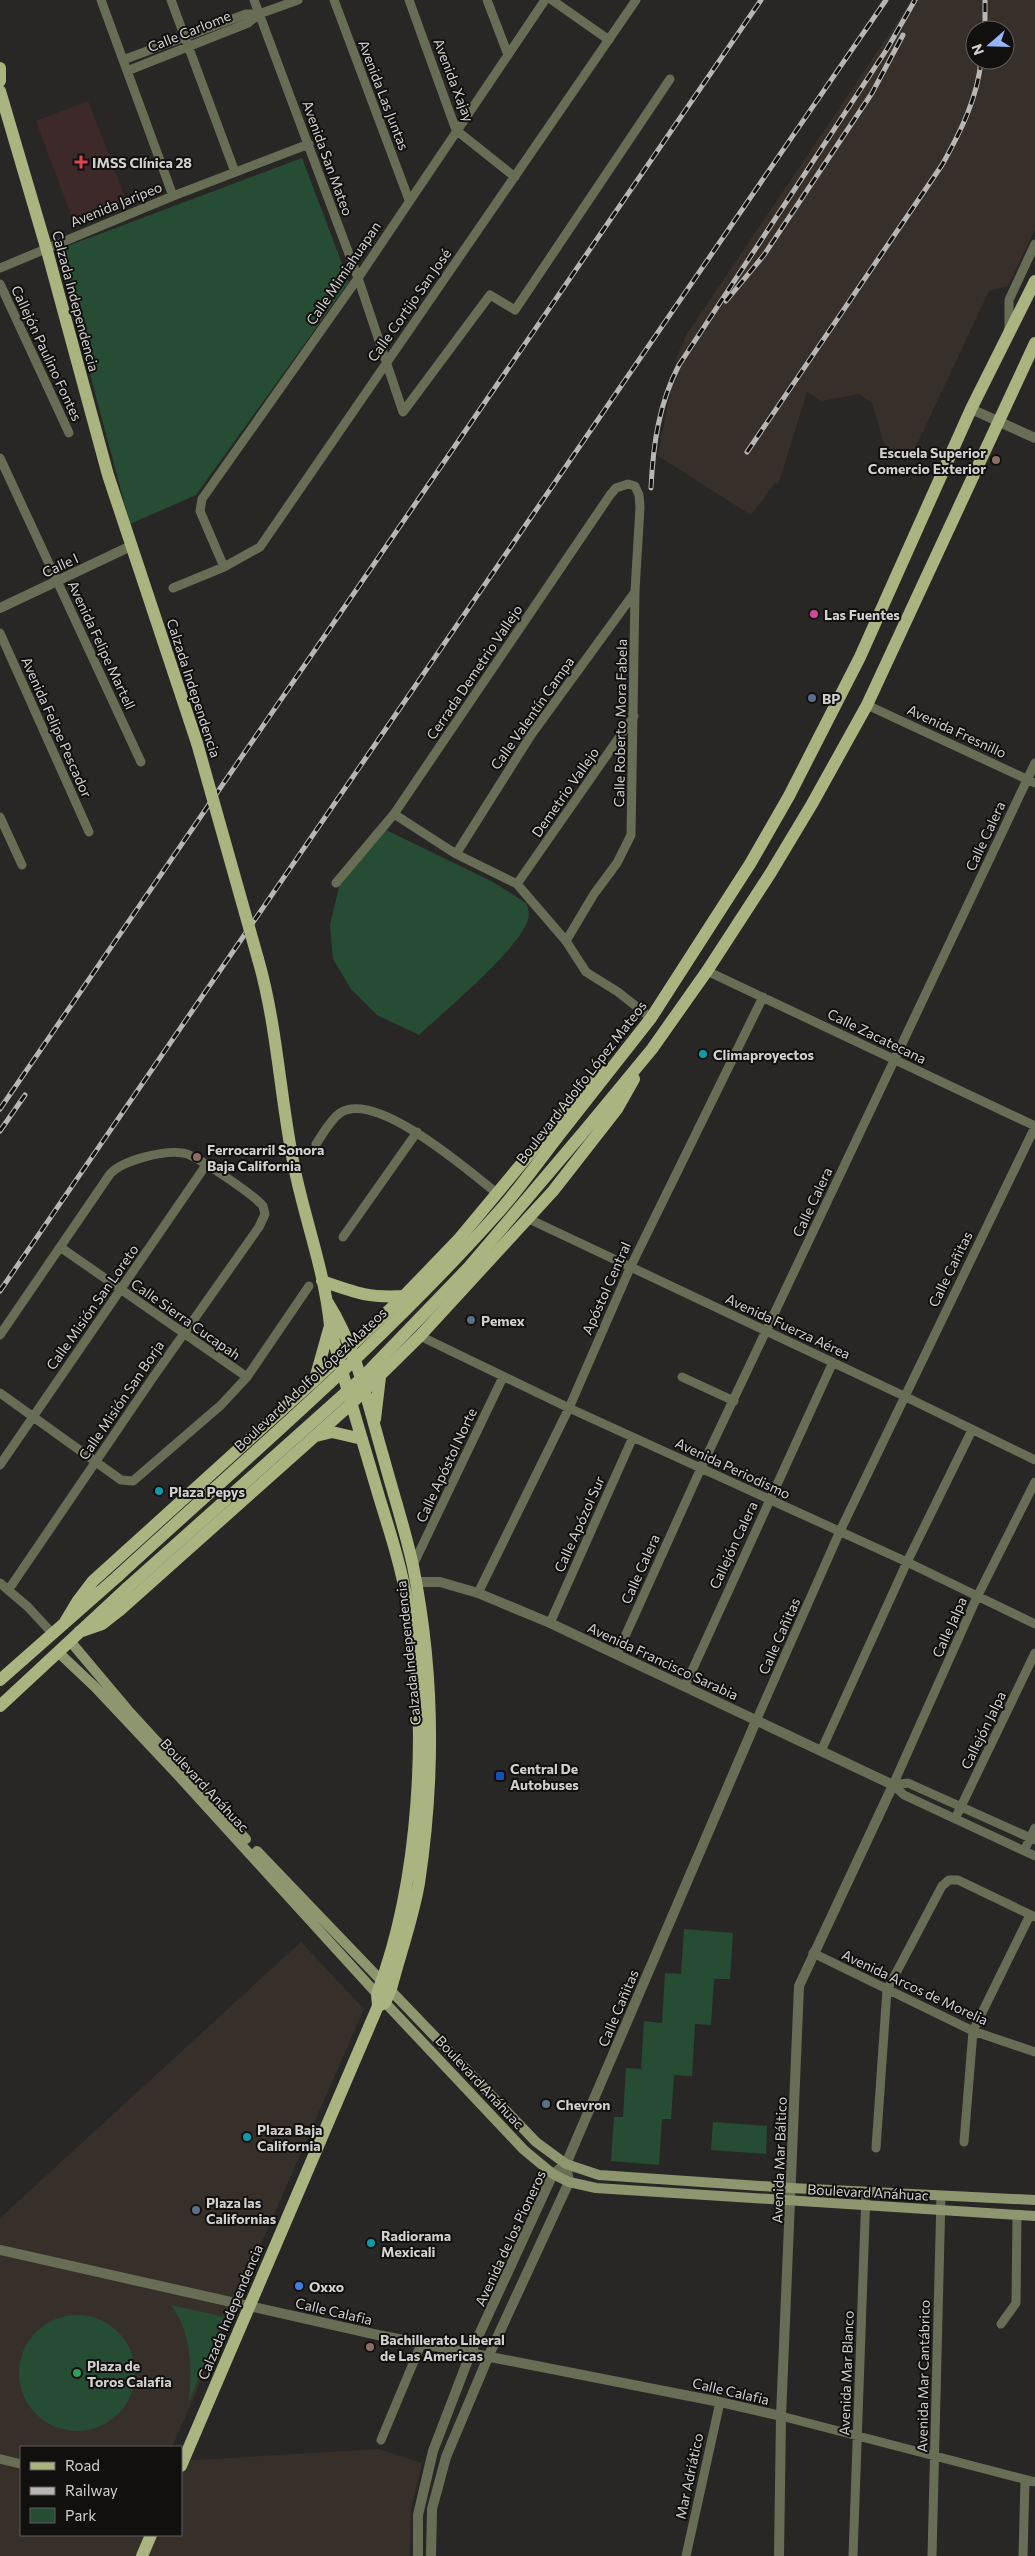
<svg xmlns="http://www.w3.org/2000/svg" width="1035" height="2556" font-family="Commissioner,sans-serif">
<rect width="100%" height="100%" fill="#292725"/>
<path fill="#37302a" fill-rule="evenodd" d="M912,0H1035V229L1008,286L989,291L909,461L884,444L872,403L859,394L822,401L807,392L778,485L775,483L751,515L658,456L677,356L687,334ZM975,30H1005V60H975Z
M301,1942L364,2009L172,2447H21V2535H181V2461L379,2449L422,2463L411,2508L410,2556H0V2218Z"/>
<path fill="#3d2929" d="M88,101L127,202L74,223L36,121Z"/>
<path fill="#274c34" d="M302,158L349,282L196,495L130,524L57,250Z
M384,829L493,882L526,903C527,906 529,911 529,914C529,942 441,1014 419,1035L377,1015L351,989L333,959L330,925L339,887Z
M684,1929L733,1933L730,1979H714L711,2025L695,2024L692,2076L674,2075L671,2119H662L659,2165L611,2161L614,2117H623L626,2068L641,2069L644,2021L662,2023L665,1973L681,1974Z
M713,2122L767,2126L766,2154L711,2150Z
M171,2305L224,2317L189,2402C192,2367 192,2334 171,2305Z
M19 2373a58 58 0 1 1 116 0a58 58 0 1 1-116 0Z"/>
<g fill="none" stroke-linecap="round" stroke-linejoin="round">
<path stroke="#686e55" stroke-width="9" d="M101,0L173,196
M171,0L235,172
M254,0L358,278L403,412
M334,0L409,200
M409,0L456,130L515,177
M487,0L508,55
M552,0L609,40
M123,60L246,14H259
M127,71L248,23L259,14L298,0
M0,268L173,196L309,144
M0,284L69,433
M1009,331V300L1035,244
M403,412L490,295L515,310L670,79
M0,458L141,762
M224,567L200,511L202,499L358,278L545,0
M173,588L224,567L260,547L636,0
M0,633L89,832
M867,705L1035,783
M394,814L456,854L517,884L634,716
M0,817L22,865
M456,854L531,735L635,592
M336,883L394,814L610,495L616,488L628,484L635,486L639,495L640,507L635,591L631,835L617,863L594,894L566,941
M517,884L566,941L586,972L618,992L651,1018
M707,971L1035,1126
M316,1144C323,1134 330,1120 340,1113C376,1089 470,1172 498,1194
M529,1219L904,1396L1035,1460
M343,1237L417,1132
M60,1247L247,1377
M0,1335L110,1174C123,1160 164,1150 183,1153C195,1154 255,1196 263,1206L265,1214L259,1227L154,1376L9,1589
M420,1336L569,1408L907,1562L1035,1624
M682,1377L734,1401
M0,1393L121,1480L133,1481L221,1405L247,1377L309,1286
M0,1465L206,1165
M413,1565L503,1377
M0,1583L28,1607L52,1633
M478,1593L569,1408L630,1268L763,997
M550,1623L633,1437
M617,1654L701,1468L1035,763
M685,1686L833,1362
M756,1721L840,1531L1035,1127
M821,1751L907,1562L972,1430
M893,1785L977,1597L1035,1482
M893,1785L904,1795L1035,1856
M893,1785L908,1783L1035,1840
M955,1819L1035,1653
M1024,1851L1035,1828
M813,1953L973,2031L1035,2052
M964,2142L973,2031L1030,1915
M876,2148L887,1990L942,1886L949,1880H958L1035,1917
M1001,2324L1016,2303L1017,2215
M781,2416L1035,2482
M381,2440L422,2342
M0,2459L21,2464
M686,2556L720,2402
M853,2556L866,2192
M932,2556L941,2196
M1023,2556L1025,2480"/>
<path stroke="#686e55" stroke-width="10" d="M971,409L1035,438
M0,608L131,546
M416,1582H440L478,1593L550,1623L893,1785L799,1986L781,2416L779,2556
M566,2164L756,1721
M0,2250L378,2335L720,2402L781,2416
M418,2556V2515L433,2451L471,2352L553,2174L566,2164
M431,2556L432,2509L446,2457L489,2355L569,2182L566,2164"/>
<path stroke="#8d966e" stroke-width="10" d="M70,1641L128,1710L246,1839
M58,1652L95,1687L175,1772L377,1994L524,2150L553,2174L569,2182L596,2188L1035,2216
M257,1851L536,2142L566,2164L599,2175L791,2188L1035,2200"/>
<path stroke="#a9b481" stroke-width="12" d="M0,68V81
M0,91L46,247L108,475L197,743
M581,1135L652,1049L707,971L770,874L812,804L867,705L1035,343
M556,1139L651,1018L750,864L789,796L860,657L971,409L1035,281
M322,1281C356,1293 368,1298 404,1296
M328,1303C357,1349 368,1405 383,1456C393,1493 405,1529 413,1566C434,1670 435,1777 419,1883C413,1918 400,1954 391,1989L385,2003L378,2006
M315,1379L329,1329
M375,1419L380,1377
M316,1436L332,1432L362,1439
M65,1622L77,1602L93,1581L315,1380L404,1296L458,1240L572,1103L603,1072
M79,1632L102,1624L120,1610L351,1404L420,1336L553,1191L617,1109L634,1079
M0,1680L118,1576
M0,1706L127,1588
M181,2466L378,2006L377,1994C420,1881 429,1725 408,1606C402,1570 391,1535 380,1500C363,1442 345,1385 330,1326C325,1273 306,1223 295,1171C280,1101 278,1028 258,959
M142,2556L151,2535"/>
<g stroke="#b8b6b5" stroke-width="5">
<path id="rail" d="M985,30V0
M726,301L764,255L872,93L903,35
M747,452L942,165C960,133 978,97 981,60
M651,488C653,445 659,403 679,365L887,49L915,0
M0,1109L761,0
M0,1131L25,1095
M0,1291L886,0"/>
</g>
<use href="#rail" stroke="#11100f" stroke-width="3" stroke-dasharray="9" stroke-linecap="butt"/>
<path stroke="#a9b481" stroke-width="12" d="M197,743L258,959
M118,1576C245,1459 379,1346 495,1216C517,1192 536,1165 556,1139
M127,1588L362,1378L469,1267L581,1135"/>
</g>
<path fill="#e0444e" stroke="#11100f" stroke-width="2" d="M78.5 154.5h5v5h5v5h-5v5h-5v-5h-5v-5h5z"/>
<g fill="#8d6e63" stroke="#11100f" stroke-width="2">
<circle cx="996" cy="460" r="5"/>
<circle cx="197" cy="1157" r="5"/>
<circle cx="370" cy="2347" r="5"/>
</g>
<circle fill="#d1479c" stroke="#11100f" stroke-width="2" cx="814" cy="614" r="5"/>
<g fill="#5c6f8a" stroke="#11100f" stroke-width="2">
<circle cx="812" cy="698" r="5"/>
<circle cx="471" cy="1320" r="5"/>
<circle cx="546" cy="2104" r="5"/>
<circle cx="196" cy="2210" r="5"/>
</g>
<g fill="#0f9aa8" stroke="#11100f" stroke-width="2">
<circle cx="703" cy="1054" r="5"/>
<circle cx="159" cy="1491" r="5"/>
<circle cx="247" cy="2137" r="5"/>
<circle cx="371" cy="2243" r="5"/>
</g>
<rect fill="#1a4fb4" stroke="#11100f" stroke-width="2" x="495" y="1771" width="10" height="10" rx="2.5"/>
<circle fill="#3f7fe0" stroke="#11100f" stroke-width="2" cx="299" cy="2286" r="5"/>
<circle fill="#2e9e5b" stroke="#11100f" stroke-width="2" cx="77" cy="2373" r="5"/>
<g text-anchor="middle" dominant-baseline="central" stroke-width="4" stroke-linejoin="round" paint-order="stroke">
<g font-size="14" fill="#d3d1d0" stroke="#11100f">
<text transform="translate(189 31) rotate(-22)">Calle Carlome</text>
<text transform="translate(454 80) rotate(69)">Avenida Xajay</text>
<text transform="translate(384 95) rotate(69)">Avenida Las Juntas</text>
<text transform="translate(328 158) rotate(70)">Avenida San Mateo</text>
<text transform="translate(116 204) rotate(-22)">Avenida Jaripeo</text>
<text transform="translate(343 273) rotate(-56)">Calle Mimiahuapan</text>
<text transform="translate(76 301) rotate(75)">Calzada Independencia</text>
<text transform="translate(409 305) rotate(-55)">Calle Cortijo San José</text>
<text transform="translate(47 353) rotate(65)">Callejón Paulino Fontes</text>
<text transform="translate(60 565) rotate(-25)">Calle I</text>
<text transform="translate(102 645) rotate(65)">Avenida Felipe Martell</text>
<text transform="translate(474 672) rotate(-56)">Cerrada Demetrio Vallejo</text>
<text transform="translate(194 688) rotate(72)">Calzada Independencia</text>
<text transform="translate(532 713) rotate(-55)">Calle Valentín Campa</text>
<text transform="translate(620 723) rotate(-89)">Calle Roberto Mora Fabela</text>
<text transform="translate(57 727) rotate(66)">Avenida Felipe Pescador</text>
<text transform="translate(957 731) rotate(25)">Avenida Fresnillo</text>
<text transform="translate(565 792) rotate(-55)">Demetrio Vallejo</text>
<text transform="translate(985 836) rotate(-65)">Calle Calera</text>
<text transform="translate(877 1036) rotate(26)">Calle Zacatecana</text>
<text transform="translate(581 1082) rotate(-52)">Boulevard Adolfo López Mateos</text>
<text transform="translate(812 1202) rotate(-65)">Calle Calera</text>
<text transform="translate(950 1269) rotate(-64)">Calle Cañitas</text>
<text transform="translate(606 1288) rotate(-66)">Apóstol Central</text>
<text transform="translate(92 1307) rotate(-55)">Calle Misión San Loreto</text>
<text transform="translate(186 1319) rotate(35)">Calle Sierra Cucapah</text>
<text transform="translate(788 1326) rotate(25)">Avenida Fuerza Aérea</text>
<text transform="translate(310 1379) rotate(-43)">Boulevard Adolfo López Mateos</text>
<text transform="translate(121 1400) rotate(-56)">Calle Misión San Borja</text>
<text transform="translate(446 1465) rotate(-65)">Calle Apóstol Norte</text>
<text transform="translate(733 1468) rotate(25)">Avenida Periodismo</text>
<text transform="translate(579 1524) rotate(-66)">Calle Apózol Sur</text>
<text transform="translate(733 1545) rotate(-65)">Callejón Calera</text>
<text transform="translate(640 1569) rotate(-66)">Calle Calera</text>
<text transform="translate(949 1627) rotate(-66)">Calle Jalpa</text>
<text transform="translate(779 1636) rotate(-66)">Calle Cañitas</text>
<text transform="translate(408 1653) rotate(-96)">Calzada Independencia</text>
<text transform="translate(663 1661) rotate(25)">Avenida Francisco Sarabia</text>
<text transform="translate(983 1730) rotate(-64)">Callejón Jalpa</text>
<text transform="translate(205 1785) rotate(47)">Boulevard Anáhuac</text>
<text transform="translate(915 1987) rotate(25)">Avenida Arcos de Morelia</text>
<text transform="translate(618 2008) rotate(-67)">Calle Cañitas</text>
<text transform="translate(480 2082) rotate(47)">Boulevard Anáhuac</text>
<text transform="translate(779 2160) rotate(-88)">Avenida Mar Báltico</text>
<text transform="translate(868 2192) rotate(3)">Boulevard Anáhuac</text>
<text transform="translate(510 2238) rotate(-65)">Avenida de los Pioneros</text>
<text transform="translate(334 2311) rotate(13)">Calle Calafia</text>
<text transform="translate(230 2312) rotate(-67)">Calzada Independencia</text>
<text transform="translate(846 2373) rotate(-88)">Avenida Mar Blanco</text>
<text transform="translate(923 2376) rotate(-89)">Avenida Mar Cantábrico</text>
<text transform="translate(731 2391) rotate(13)">Calle Calafia</text>
<text transform="translate(689 2476) rotate(-78)">Mar Adriático</text>
</g>
<g font-size="14" font-weight="bold" fill="#d3d1d0" stroke="#11100f" text-anchor="start">
<text x="92" y="162">IMSS Clínica 28</text>
<text x="986" y="452" text-anchor="end">Escuela Superior<tspan x="986" dy="16">Comercio Exterior</tspan></text>
<text x="824" y="614">Las Fuentes</text>
<text x="822" y="698">BP</text>
<text x="713" y="1054">Climaproyectos</text>
<text x="207" y="1149">Ferrocarril Sonora<tspan x="207" dy="16">Baja California</tspan></text>
<text x="481" y="1320">Pemex</text>
<text x="169" y="1491">Plaza Pepys</text>
<text x="510" y="1768">Central De<tspan x="510" dy="16">Autobuses</tspan></text>
<text x="556" y="2104">Chevron</text>
<text x="257" y="2129">Plaza Baja<tspan x="257" dy="16">California</tspan></text>
<text x="206" y="2202">Plaza las<tspan x="206" dy="16">Californias</tspan></text>
<text x="381" y="2235">Radiorama<tspan x="381" dy="16">Mexicali</tspan></text>
<text x="309" y="2286">Oxxo</text>
<text x="380" y="2339">Bachillerato Liberal<tspan x="380" dy="16">de Las Americas</tspan></text>
<text x="87" y="2365">Plaza de<tspan x="87" dy="16">Toros Calafia</tspan></text>
</g>
</g>
<rect x="20" y="2446" width="162" height="90" fill="#11100f" stroke="#5f5d5c"/>
<rect x="30" y="2462" width="25" height="8" fill="#a9b481" stroke="#5f5d5c"/>
<text x="65" y="2471" font-size="15" fill="#d3d1d0">Road</text>
<rect x="30" y="2487" width="25" height="8" fill="#b8b6b5" stroke="#5f5d5c"/>
<text x="65" y="2496" font-size="15" fill="#d3d1d0">Railway</text>
<rect x="30" y="2508" width="25" height="15" fill="#274c34" stroke="#5f5d5c"/>
<text x="65" y="2521" font-size="15" fill="#d3d1d0">Park</text>
<g transform="translate(990 45) rotate(250)"><circle r="24" fill="#11100f" stroke="#5f5d5c"/>
<path d="M0-4L9 19L0 12L-9 19Z" fill="#95b6fd"/>
<text y="-8" font-size="14" font-weight="bold" text-anchor="middle" fill="#d3d1d0">N</text>
</g>
</svg>
